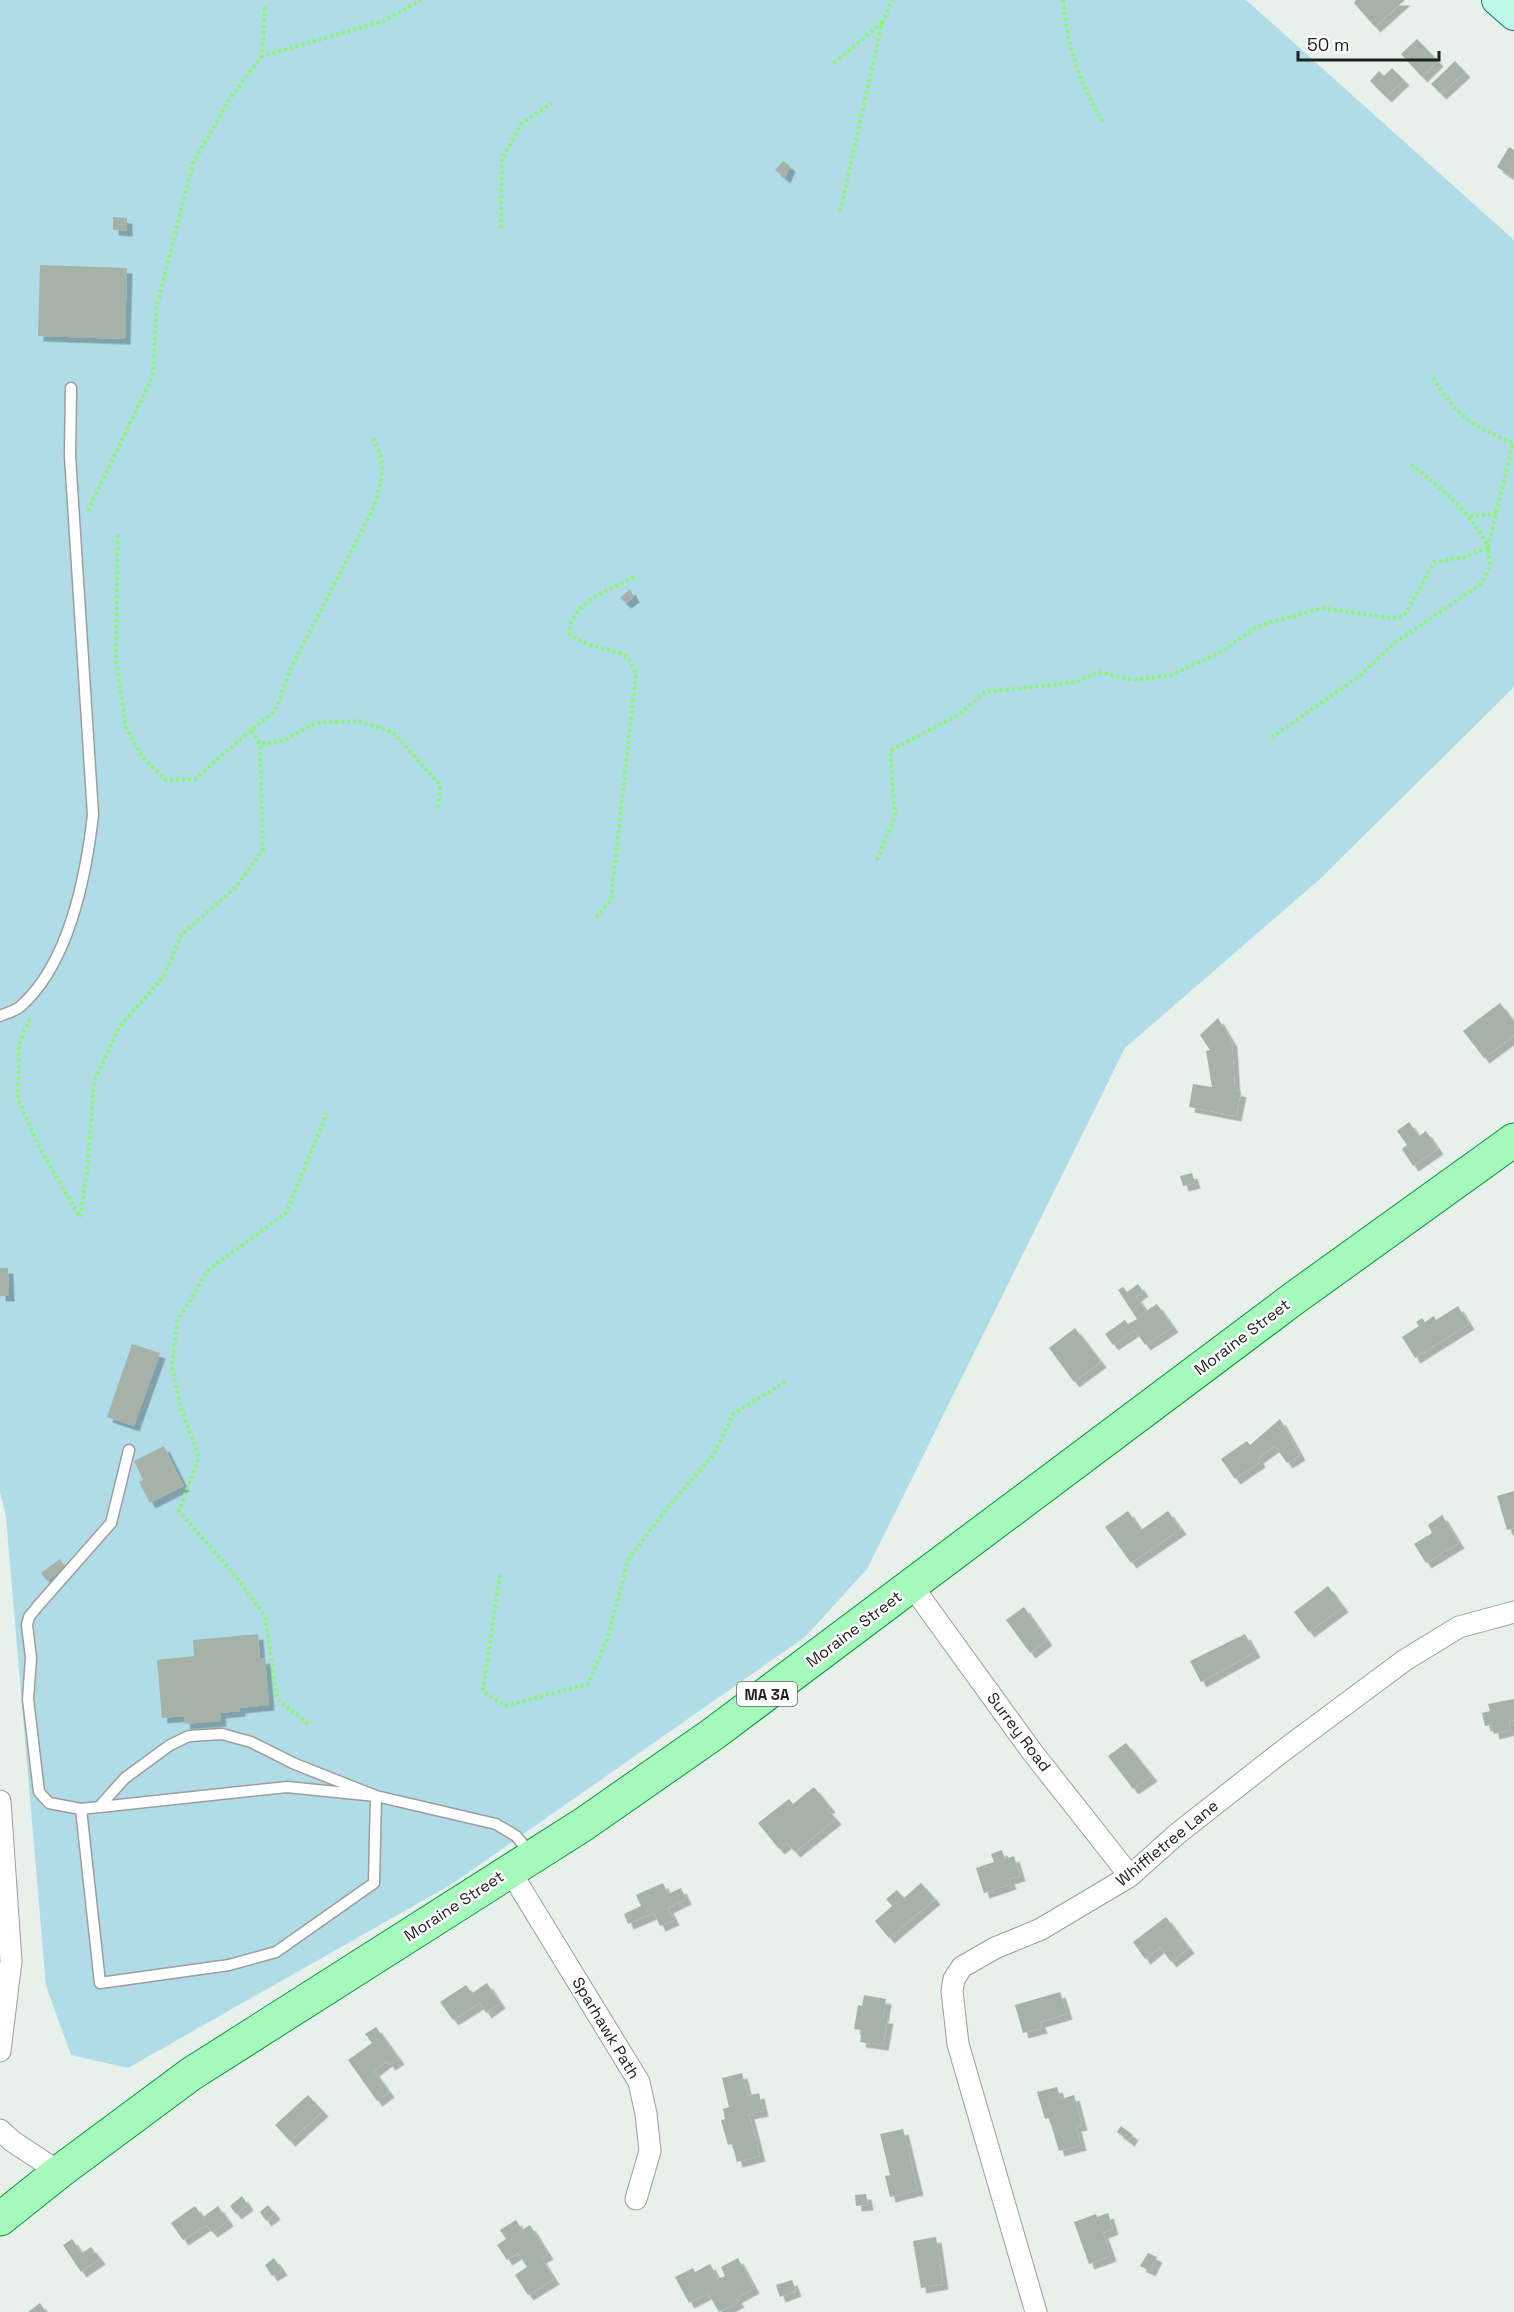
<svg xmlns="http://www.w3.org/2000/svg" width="1514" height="2312" font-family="'Space Grotesk',sans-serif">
<defs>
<filter id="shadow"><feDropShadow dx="5.5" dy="5.5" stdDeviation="0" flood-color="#0004"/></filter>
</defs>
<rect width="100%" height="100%" fill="#e7f0eb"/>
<path fill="#b0dce8" d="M0,0H1246L1514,240V687L1320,879L1125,1048L867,1569L805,1637L452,1884L128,2068L71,2055L46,1986L6,1517L0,1492Z"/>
<path fill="#a6b2a8" filter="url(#shadow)" d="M1356,0H1405L1375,27L1354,3Z
M1417,39L1438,61L1422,77L1401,54Z
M1455,61L1465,72L1441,94L1431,84Z
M1392,68L1404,80L1386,97L1370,81L1379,71L1384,76Z
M1509,147L1514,150V178L1497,167Z
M783,161L790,166L785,178L775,170Z
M113,217L127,218V231L113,230Z
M40,265L127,268L125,339L38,336Z
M630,589L634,597L626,603L620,598Z
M1500,1003L1514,1022V1036L1484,1058L1463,1031Z
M1218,1018L1232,1042L1235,1090L1241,1092L1236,1116L1189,1107L1193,1084L1212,1087L1206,1051L1210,1050L1200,1035Z
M1409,1122L1419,1136L1426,1131L1438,1149L1413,1166L1402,1149L1407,1145L1397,1131Z
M1192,1173L1195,1183L1183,1186L1180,1176Z
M0,1268H8L9,1296H0Z
M1138,1284L1143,1291L1136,1296L1146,1311L1157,1304L1173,1327L1145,1345L1135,1330L1113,1345L1105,1334L1125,1320L1128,1324L1137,1319L1118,1290L1123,1287L1127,1292Z
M1458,1306L1469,1324L1415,1358L1402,1337L1419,1326L1416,1322L1422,1318L1425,1322L1434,1316L1436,1320Z
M1075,1328L1101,1362L1074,1382L1049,1348Z
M132,1344L160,1353L134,1426L107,1417Z
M1280,1419L1300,1455L1287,1463L1275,1446L1258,1458L1260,1462L1235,1479L1221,1459L1247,1441L1250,1445Z
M164,1446L184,1486L150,1503L139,1482L143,1480L134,1461Z
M1514,1491V1528L1507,1530L1497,1496Z
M1128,1511L1141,1530L1168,1511L1181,1529L1131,1563L1105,1527Z
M1442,1515L1459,1543L1426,1563L1414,1544L1432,1533L1428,1525Z
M60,1559L66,1568L47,1581L41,1573Z
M1328,1586L1343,1607L1309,1632L1294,1612Z
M1024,1607L1047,1640L1030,1653L1006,1620Z
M258,1634L260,1659L265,1658L269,1705L240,1708V1711L220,1713L221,1721L185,1724L184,1716L162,1718L157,1660L194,1656L193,1640Z
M1245,1634L1255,1652L1201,1682L1190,1661Z
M1514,1699V1720L1509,1721L1510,1730L1494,1734L1492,1725L1485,1726L1482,1713L1490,1711L1488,1704Z
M1126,1743L1152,1776L1133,1789L1108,1756Z
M814,1787L830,1807L827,1809L836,1819L795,1852L787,1843L779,1849L758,1823L789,1799L793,1804Z
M1002,1850L1005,1859L1014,1856L1020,1876L1009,1879L1011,1884L984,1893L976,1868L994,1862L991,1854Z
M663,1883L668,1894L681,1888L686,1899L668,1908L674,1920L660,1926L654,1913L628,1924L624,1914L641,1906L636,1895Z
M921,1883L935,1899L889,1938L875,1921L892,1906L886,1899L897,1890L904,1898Z
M1166,1917L1189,1948L1171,1962L1160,1947L1145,1959L1133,1942Z
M487,1983L500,2003L486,2013L480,2003L453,2020L440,2002L466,1985L472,1993Z
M1060,1992L1067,2014L1040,2022L1042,2028L1023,2033L1015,2005Z
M864,1995L886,1999L883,2018H888L883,2045L860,2042L862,2030L854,2029L858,2005L862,2006Z
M376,2027L399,2059L390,2065L387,2061L374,2071L389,2092L377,2101L348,2060L372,2043L365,2034Z
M742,2073L748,2096L759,2093L763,2111L749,2114L760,2156L737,2162L732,2144L728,2145L721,2120L725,2119L723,2109L729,2107L722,2078Z
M1057,2087L1061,2099L1074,2095L1082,2125L1076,2126L1081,2145L1059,2151L1049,2118L1045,2119L1037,2092Z
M308,2095L323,2111L290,2141L275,2125Z
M1121,2126L1133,2135L1129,2141L1117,2132Z
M903,2129L918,2190L890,2197L885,2176L890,2175L880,2134Z
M866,2194L868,2205L856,2206L855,2195Z
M242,2196L248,2205L236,2214L230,2206Z
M268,2205L275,2214L266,2221L260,2212Z
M195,2206L203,2217L218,2206L228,2221L212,2232L206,2225L183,2240L171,2223Z
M1108,2213L1113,2229L1103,2233L1111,2256L1089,2264L1074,2222L1096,2214L1097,2217Z
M516,2220L522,2230L530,2225L548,2254L541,2258L554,2279L528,2295L515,2275L527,2267L518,2253L507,2260L497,2245L506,2239L500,2230Z
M936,2237L943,2284L921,2288L913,2241Z
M72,2239L82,2253L91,2247L100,2259L81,2272L63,2245Z
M1148,2253L1157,2257L1150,2271L1140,2266Z
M274,2258L282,2270L272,2276L265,2265Z
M738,2258L754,2288L736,2298L739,2302L719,2312L708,2293L689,2303L675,2277L693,2268L695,2272L710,2264L718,2279L725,2276L721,2267Z
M792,2280L796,2291L780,2297L776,2285Z
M40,2303L46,2312H28Z"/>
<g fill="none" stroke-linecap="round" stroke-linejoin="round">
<g stroke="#9d9d9d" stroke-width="13">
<path id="service" d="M0,1016C6,1013 16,1011 21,1006C69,963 86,876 93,815L70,456L71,388
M287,1787L376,1796L374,1883L276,1952L229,1965L100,1983L81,1809Z
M99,1807L125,1778L170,1745L189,1736L222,1734L251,1742L295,1764L376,1796L496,1824L516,1836L531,1854
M81,1809L49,1803L39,1792L28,1699L31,1658L27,1625L29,1617L37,1607L111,1523L129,1450"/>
</g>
<g stroke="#9d9d9d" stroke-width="23">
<path id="minor" d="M912,1586L1033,1753L1130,1876
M0,1801L11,1961L0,2051
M510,1871L639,2082L646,2114L650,2151L636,2199
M0,2130L12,2141L59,2172
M1036,2312L958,2044L952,1991L954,1979L962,1967L995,1948L1041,1929L1130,1876L1177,1834L1284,1750L1405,1660L1459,1627L1514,1612"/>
</g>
<g stroke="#097661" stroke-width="32">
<path id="secondary" d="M1497,0L1514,15"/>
</g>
<g stroke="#05973c" stroke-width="35">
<path id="primary" d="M0,2219L59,2172L191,2074L584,1824L713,1734L1293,1299L1514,1140"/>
</g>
<path stroke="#8df574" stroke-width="4" stroke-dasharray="3 3" stroke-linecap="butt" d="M1063,0C1068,48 1079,83 1104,124
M265,7L262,56L381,22L422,0
M882,23L892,0
M834,63L882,23L840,212
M501,228L502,159L522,123L552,103
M373,438C388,466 382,480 373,509L291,668L275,711L251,730L260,744L280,742L315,723L358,721L393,732L440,785L438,811
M1411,464C1443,491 1469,509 1488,547L1513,443C1471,426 1458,417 1433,378
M88,511L153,375L156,310L193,163L231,97L262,56
M1470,516L1496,514
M118,535L116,659L126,727L142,757L166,780L195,779L251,730
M877,860L895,816L890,751L960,714L985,692L1077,682L1097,672L1135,680L1171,675L1223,651L1257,626L1322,608L1391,618L1404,616L1434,562L1465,557L1488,547L1490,566L1481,584L1393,644L1361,675L1272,737
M596,917L611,900L636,673C634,670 632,663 630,660C615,646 587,650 569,633C570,602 612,589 636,576
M30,1019L19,1044L18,1099L40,1149L80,1217L88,1163L94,1081L120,1026L164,976L181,935L236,887L263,850L260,744
M500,1575L483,1691L505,1706L588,1684L607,1640L628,1560L668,1507L714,1454L733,1414L785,1382
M308,1724L277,1699L265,1616L233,1573L179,1511L199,1457L181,1409L172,1367L177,1322L208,1270L286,1213L327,1113"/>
<use href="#service" stroke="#fff" stroke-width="10"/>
<use href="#minor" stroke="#fff" stroke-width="21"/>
<use href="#secondary" stroke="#bef8e9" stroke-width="30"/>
<use href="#primary" stroke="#a4f9bb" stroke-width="33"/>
</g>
<g text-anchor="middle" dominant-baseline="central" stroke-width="5" stroke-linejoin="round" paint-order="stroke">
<rect fill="#fff" stroke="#636363" stroke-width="1.5" x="737" y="1682" width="60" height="24" rx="4.5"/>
<g font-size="15" font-weight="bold" fill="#202020">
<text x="767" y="1694">MA 3A</text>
</g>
<g font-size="16" fill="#202020" stroke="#fff">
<text transform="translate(1242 1337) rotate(-37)">Moraine Street</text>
<text transform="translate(854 1629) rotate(-37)">Moraine Street</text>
<text transform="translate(1019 1732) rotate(53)">Surrey Road</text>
<text transform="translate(1167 1843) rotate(-39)">Whiffletree Lane</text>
<text transform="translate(454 1906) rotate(-33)">Moraine Street</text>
<text transform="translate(606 2028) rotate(59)">Sparhawk Path</text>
</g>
</g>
<path d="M1298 51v9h141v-9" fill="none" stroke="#202020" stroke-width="3"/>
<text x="1307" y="51" font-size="18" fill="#202020" stroke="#ffffff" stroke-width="4.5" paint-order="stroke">50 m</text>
</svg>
